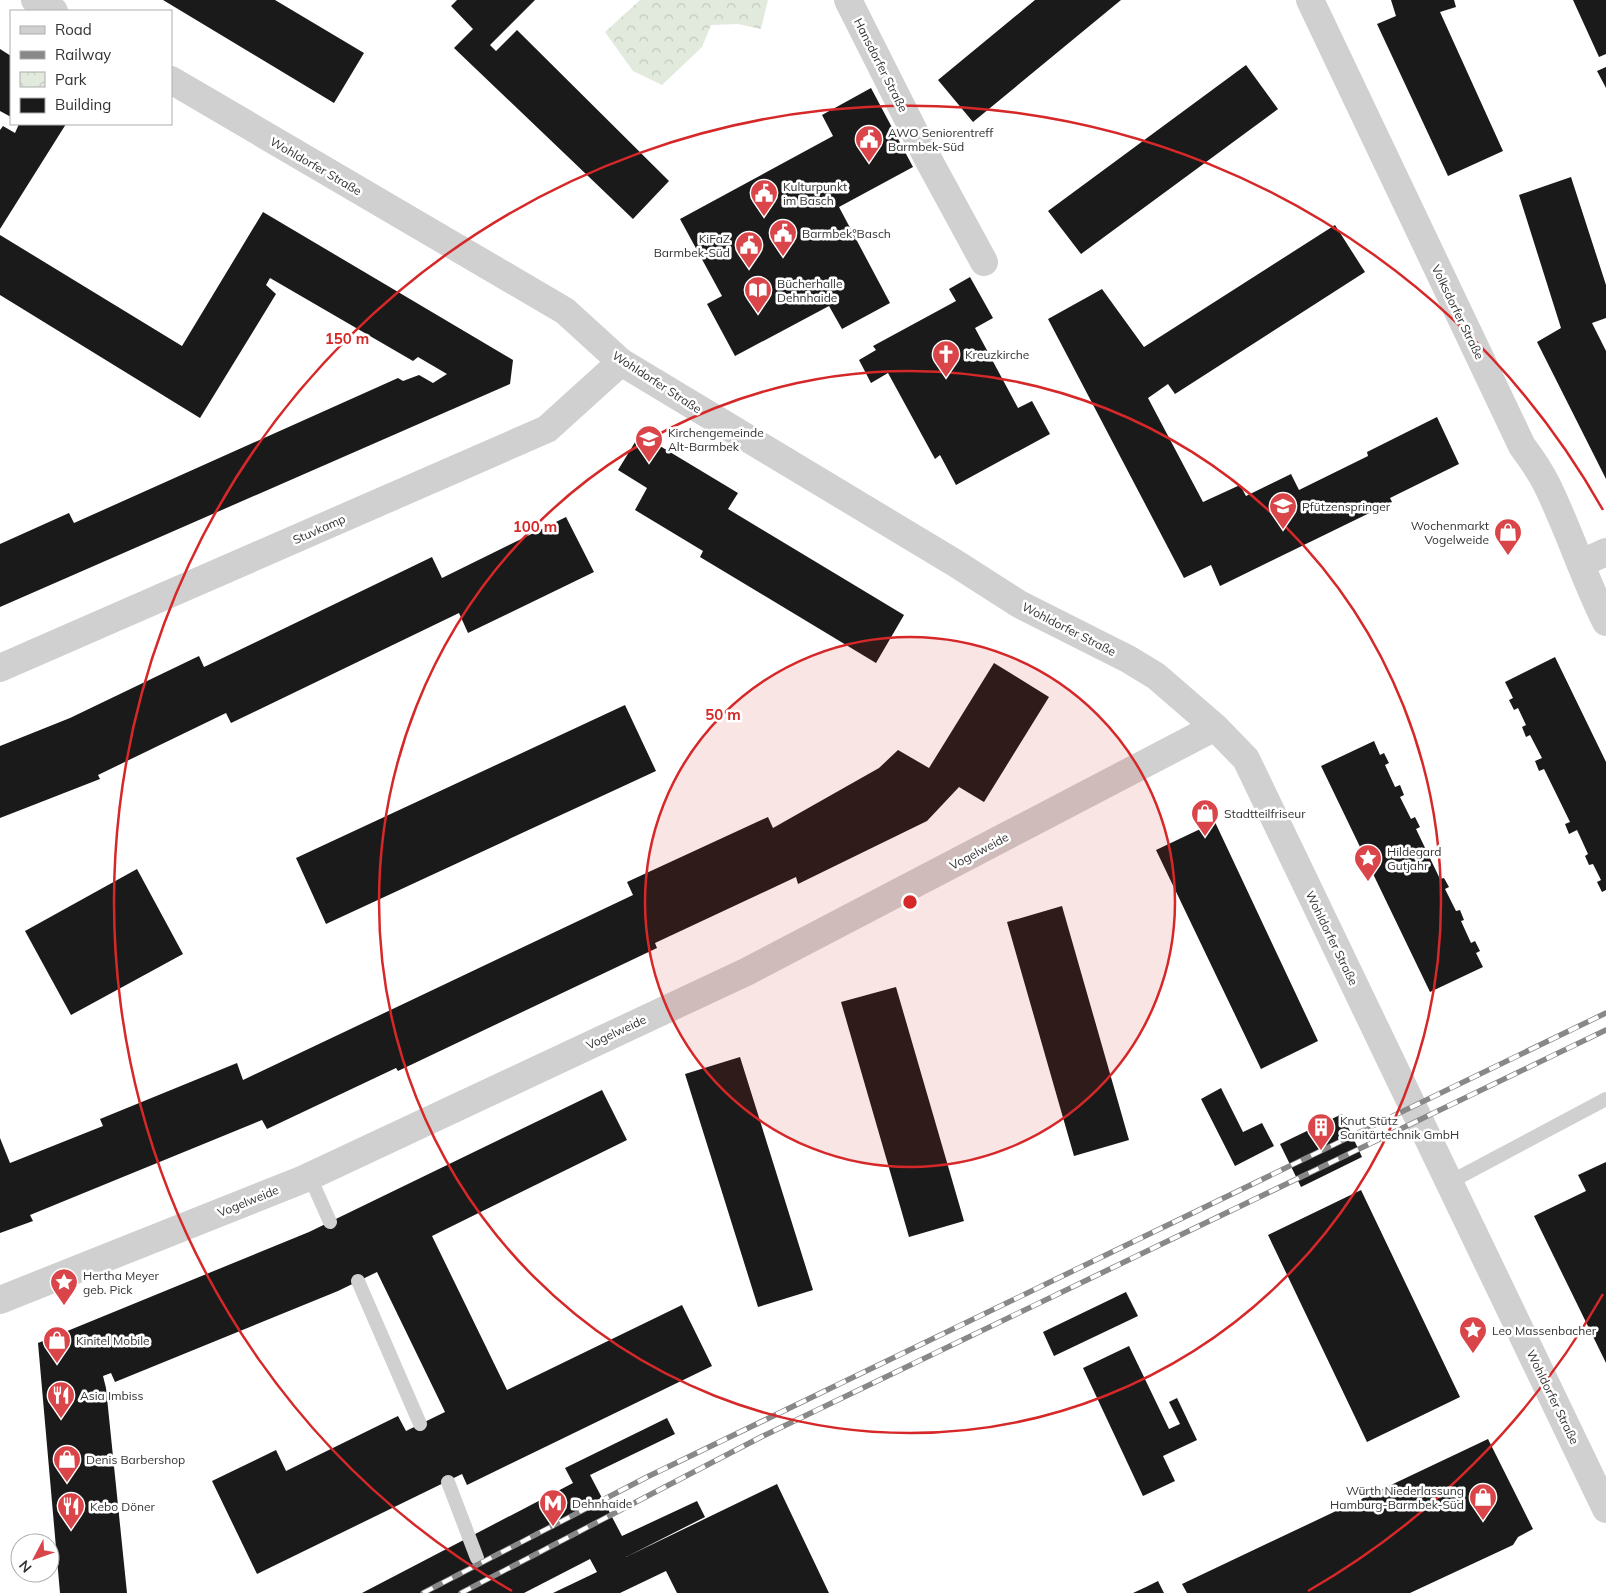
<svg xmlns="http://www.w3.org/2000/svg" width="1606" height="1593" font-family="Mulish,sans-serif">
<defs>
<pattern id="park-crowns" width="20" height="18" patternUnits="userSpaceOnUse" patternTransform="scale(1.25)"><rect width="20" height="18" fill="#e2e9dd"/><path d="M2 6a3 3 0 1 1 6 0M12 15a3 3 0 1 1 6 0" fill="none" stroke="#c2c8be"/></pattern>
</defs>
<rect width="100%" height="100%" fill="#fff"/>
<path fill="url(#park-crowns)" d="M640,0H768L761,29L738,24L711,25L702,47L662,85L633,71L605,32Z"/>
<path fill="#1a1a1a" d="M163,0H275L364,53L334,103Z
M457,0H535L490,45L496,51L517,30L669,181L633,219L454,48L473,29L451,6Z
M1035,0H1121L973,122L938,80Z
M1391,0H1454L1456,7L1440,12L1503,151L1448,176L1377,24L1396,16Z
M1573,0H1606V54L1599,57Z
M0,49L11,56V117L0,111Z
M1246,65L1278,109L1081,254L1048,211Z
M1606,67V88L1597,71Z
M871,88L913,167L839,207L890,303L842,329L829,306L735,356L707,304L722,296L680,219L833,136L822,115Z
M19,124H66L0,229V130L3,126L15,133Z
M1571,177L1606,285V318L1592,323L1606,351V479L1537,342L1561,328L1519,195Z
M263,212L513,360L510,384L0,607V544L69,513L74,523L398,378L403,381L419,375L433,383L447,374L418,357L413,361L270,278L266,285L276,294L200,418L0,295V235L182,346Z
M1335,225L1365,272L1175,394L1168,384L1148,398L1203,502L1240,485L1246,496L1291,474L1299,490L1368,456L1367,452L1437,417L1459,464L1390,498L1392,502L1220,586L1211,565L1184,578L1048,319L1102,289L1144,347Z
M970,277L993,318L975,328L1018,408L1032,401L1050,434L956,485L940,455L935,459L888,373L871,383L859,360L876,350L873,346L956,301L949,289Z
M640,434L738,493L728,509L904,615L876,663L700,557L703,551L635,510L647,488L618,470Z
M566,517L594,572L468,633L459,613L231,723L226,713L98,775L100,779L0,818V746L70,718L199,656L204,667L432,557L442,578Z
M1555,657L1606,762V890L1602,892L1597,882L1601,880L1593,864L1589,865L1585,856L1588,854L1577,830L1569,834L1565,824L1570,822L1544,769L1539,771L1535,761L1542,758L1530,735L1526,737L1522,727L1526,725L1518,708L1514,710L1509,700L1513,698L1505,682Z
M994,663L1049,697L984,802L959,787L927,821L798,884L796,877L655,943L657,948L398,1071L396,1068L267,1129L262,1120L30,1215L33,1221L0,1233V1138L10,1163L103,1126L100,1119L237,1063L243,1080L633,895L627,882L768,817L773,828L879,768L898,750L929,768Z
M625,705L656,771L326,924L296,858Z
M1374,741L1380,755L1384,753L1389,763L1385,765L1395,787L1400,785L1404,795L1400,797L1411,819L1415,817L1420,827L1416,829L1440,879L1444,878L1449,887L1445,889L1456,911L1460,910L1464,920L1461,921L1471,943L1475,941L1480,951L1476,953L1483,967L1430,992L1321,766Z
M1215,822L1318,1041L1261,1069L1156,850Z
M137,869L183,954L71,1015L25,931Z
M1062,906L1129,1140L1074,1156L1007,922Z
M896,987L964,1221L909,1237L841,1002Z
M740,1057L813,1290L758,1307L685,1074Z
M1221,1088L1243,1132L1262,1123L1274,1146L1235,1166L1201,1099Z
M602,1090L627,1140L432,1236L507,1390L682,1305L712,1366L467,1485L462,1474L257,1574L212,1481L276,1450L286,1471L398,1416L406,1431L445,1412L377,1272L338,1291L115,1382L111,1373L103,1376L106,1388L127,1593H60L38,1343L309,1232Z
M1342,1114L1362,1157L1301,1187L1280,1144Z
M1606,1162V1363L1534,1216L1586,1191L1578,1175Z
M1361,1190L1460,1397L1367,1442L1268,1235Z
M1126,1292L1138,1316L1054,1356L1043,1332Z
M1129,1346L1169,1429L1180,1424L1169,1402L1177,1398L1197,1440L1163,1456L1175,1481L1143,1496L1083,1368Z
M667,1418L675,1434L590,1475L622,1536L697,1501L705,1517L626,1557L777,1484L829,1593H677L666,1571L620,1593H553L597,1572L590,1559L524,1593H362L573,1483L565,1468Z
M1488,1439L1533,1529L1518,1537L1513,1545L1410,1593H1187L1182,1584Z
M1158,1581L1164,1593H1133L1146,1587Z"/>
<g fill="none" stroke-linecap="round" stroke-linejoin="round">
<path stroke="#d0d0d0" stroke-width="14" d="M310,1177L330,1222
M1450,1182L1606,1099
M358,1281L420,1424
M448,1482L477,1558"/>
<path stroke="#d0d0d0" stroke-width="28" d="M35,0L54,11
M848,0L928,159L984,262
M1310,0L1522,446C1531,458 1540,471 1547,485C1569,530 1584,578 1606,622
M171,80L565,311L621,362L955,563L1019,604L1128,659L1156,676L1215,727L1246,759L1606,1509
M1582,563L1606,552
M0,668L547,429L621,362
M0,1300L304,1179L746,972L1215,727"/>
<g stroke="#888" stroke-width="5.5">
<path id="rail" d="M423,1593L647,1477L1606,1013
M461,1593L761,1437L1606,1030"/>
</g>
<use href="#rail" stroke="#fff" stroke-width="4" stroke-dasharray="11" stroke-linecap="butt"/>
</g>
<circle cx="910" cy="902" r="265" fill="#d62828" fill-opacity=".12"/>
<g fill="none" stroke="#d62828" stroke-width="2.5">
<circle cx="910" cy="902" r="265"/>
<circle cx="910" cy="902" r="531"/>
<path d="M1603 1294A796 796 0 0 1 1308 1591M512 1591A796 796 0 1 1 1603 510"/>
</g>
<defs>
<g id="civic-pin" transform="scale(1.4375)"><path d="M0 17L-7.5 6A9.5 9.5 0 1 1 7.5 6Z" fill="#da4549" stroke="#fff"/><path d="M-.6-6.5H3V-4.5H.6V-3L4-1V1h2V6H-6V1h2V-1L-.6-3ZM-1.2 2.5V6h2.4V2.5Z" fill="#fff"/></g>
<g id="library-pin" transform="scale(1.4375)"><path d="M0 17L-7.5 6A9.5 9.5 0 1 1 7.5 6Z" fill="#da4549" stroke="#fff"/><path d="M-6-4Q-3-5.5-.7-3.5V5Q-3 3-6 4ZM6-4Q3-5.5 .7-3.5V5Q3 3 6 4Z" fill="#fff"/></g>
<g id="church-pin" transform="scale(1.4375)"><path d="M0 17L-7.5 6A9.5 9.5 0 1 1 7.5 6Z" fill="#da4549" stroke="#fff"/><path d="M-1.2-6h2.4v3.5h3.3v2.4h-3.3V6h-2.4V-.1h-3.3v-2.4h3.3Z" fill="#fff"/></g>
<g id="school-pin" transform="scale(1.4375)"><path d="M0 17L-7.5 6A9.5 9.5 0 1 1 7.5 6Z" fill="#da4549" stroke="#fff"/><path d="M0-5L7-2L0 1L-7-2ZM-4 1L0 2.5L4 1V4Q0 6-4 4Z" fill="#fff"/></g>
<g id="shop-pin" transform="scale(1.4375)"><path d="M0 17L-7.5 6A9.5 9.5 0 1 1 7.5 6Z" fill="#da4549" stroke="#fff"/><path d="M-5-2.5h2.3a2.7 3.5 0 0 1 5.4 0H5L5.5 6h-11ZM-1.5-2.5h3a1.5 2.3 0 0 0-3 0Z" fill="#fff"/></g>
<g id="sight-pin" transform="scale(1.4375)"><path d="M0 17L-7.5 6A9.5 9.5 0 1 1 7.5 6Z" fill="#da4549" stroke="#fff"/><path d="M0-6L1.8-2.2L6-1.7L2.9 1.2L3.7 5.4L0 3.3L-3.7 5.4L-2.9 1.2L-6-1.7L-1.8-2.2Z" fill="#fff"/></g>
<g id="building-pin" transform="scale(1.4375)"><path d="M0 17L-7.5 6A9.5 9.5 0 1 1 7.5 6Z" fill="#da4549" stroke="#fff"/><path d="M-4-6H4V6H1V3H-1V6H-4ZM-2.5-4.3h1.7v1.8h-1.7ZM.8-4.3h1.7v1.8H.8ZM-2.5-1h1.7V.8h-1.7ZM.8-1h1.7V.8H.8Z" fill="#fff"/></g>
<g id="restaurant-pin" transform="scale(1.4375)"><path d="M0 17L-7.5 6A9.5 9.5 0 1 1 7.5 6Z" fill="#da4549" stroke="#fff"/><path d="M-5-6h1v4h1v-4h1v4h1v-4h1v5L-1.5 .5V6h-2V.5L-5-1ZM5-6V6H3V1.5H1.5Q1.5-4 5-6Z" fill="#fff"/></g>
<g id="metro-pin" transform="scale(1.4375)"><path d="M0 17L-7.5 6A9.5 9.5 0 1 1 7.5 6Z" fill="#da4549" stroke="#fff"/><path d="M-5.5 5V-5H-3L0 0L3-5H5.5V5H3V-.5L0 4L-3-.5V5Z" fill="#fff"/></g>
</defs>
<g fill-rule="evenodd">
<use href="#civic-pin" x="869" y="139"/>
<use href="#civic-pin" x="764" y="193"/>
<use href="#civic-pin" x="783" y="233"/>
<use href="#civic-pin" x="749" y="245"/>
<use href="#library-pin" x="758" y="290"/>
<use href="#church-pin" x="946" y="354"/>
<use href="#school-pin" x="649" y="439"/>
<use href="#school-pin" x="1283" y="506"/>
<use href="#shop-pin" x="1508" y="532"/>
<use href="#shop-pin" x="1205" y="813"/>
<use href="#sight-pin" x="1368" y="858"/>
<use href="#building-pin" x="1321" y="1127"/>
<use href="#sight-pin" x="64" y="1282"/>
<use href="#sight-pin" x="1473" y="1330"/>
<use href="#shop-pin" x="57" y="1340"/>
<use href="#restaurant-pin" x="61" y="1395"/>
<use href="#shop-pin" x="67" y="1459"/>
<use href="#shop-pin" x="1483" y="1497"/>
<use href="#metro-pin" x="553" y="1503"/>
<use href="#restaurant-pin" x="71" y="1506"/>
</g>
<g text-anchor="middle" dominant-baseline="central" stroke-width="5" stroke-linejoin="round" paint-order="stroke">
<g font-size="12" fill="#333" stroke="#fff">
<text transform="translate(881 65) rotate(63)">Hansdorfer Straße</text>
<text transform="translate(316 166) rotate(30)">Wohldorfer Straße</text>
<text transform="translate(1458 312) rotate(64)">Volksdorfer Straße</text>
<text transform="translate(657 382) rotate(33)">Wohldorfer Straße</text>
<text transform="translate(319 529) rotate(-24)">Stuvkamp</text>
<text transform="translate(1069 629) rotate(27)">Wohldorfer Straße</text>
<text transform="translate(979 851) rotate(-28)">Vogelweide</text>
<text transform="translate(1332 938) rotate(64)">Wohldorfer Straße</text>
<text transform="translate(616 1032) rotate(-25)">Vogelweide</text>
<text transform="translate(248 1201) rotate(-22)">Vogelweide</text>
<text transform="translate(1553 1397) rotate(64)">Wohldorfer Straße</text>
</g>
<g font-size="12" fill="#333" stroke="#fff" text-anchor="start">
<text x="888" y="132">AWO Seniorentreff<tspan x="888" dy="14">Barmbek-Süd</tspan></text>
<text x="783" y="186">Kulturpunkt<tspan x="783" dy="14">im Basch</tspan></text>
<text x="802" y="233">Barmbek°Basch</text>
<text x="730" y="238" text-anchor="end">KiFaZ<tspan x="730" dy="14">Barmbek-Süd</tspan></text>
<text x="777" y="283">Bücherhalle<tspan x="777" dy="14">Dehnhaide</tspan></text>
<text x="965" y="354">Kreuzkirche</text>
<text x="668" y="432">Kirchengemeinde<tspan x="668" dy="14">Alt-Barmbek</tspan></text>
<text x="1302" y="506">Pfützenspringer</text>
<text x="1489" y="525" text-anchor="end">Wochenmarkt<tspan x="1489" dy="14">Vogelweide</tspan></text>
<text x="1224" y="813">Stadtteilfriseur</text>
<text x="1387" y="851">Hildegard<tspan x="1387" dy="14">Gutjahr</tspan></text>
<text x="1340" y="1120">Knut Stütz<tspan x="1340" dy="14">Sanitärtechnik GmbH</tspan></text>
<text x="83" y="1275">Hertha Meyer<tspan x="83" dy="14">geb. Pick</tspan></text>
<text x="1492" y="1330">Leo Massenbacher</text>
<text x="76" y="1340">Kinitel Mobile</text>
<text x="80" y="1395">Asia Imbiss</text>
<text x="86" y="1459">Denis Barbershop</text>
<text x="1464" y="1490" text-anchor="end">Würth Niederlassung<tspan x="1464" dy="14">Hamburg-Barmbek-Süd</tspan></text>
<text x="572" y="1503">Dehnhaide</text>
<text x="90" y="1506">Kebo Döner</text>
</g>
</g>
<circle cx="910" cy="902" r="8" fill="#d62828" stroke="#fff" stroke-width="2.5"/>
<g font-size="15" text-anchor="middle" font-weight="bold" fill="#d62828" stroke="#fff" stroke-width="5" stroke-linejoin="round" paint-order="stroke">
<text x="347" y="344">150 m</text>
<text x="535" y="532">100 m</text>
<text x="723" y="720">50 m</text>
</g>
<rect x="10" y="10" width="162" height="115" fill="#ffffff" stroke="#adadad"/>
<rect x="20" y="26" width="25" height="8" fill="#d0d0d0" stroke="#adadad"/>
<text x="55" y="35" font-size="15" fill="#333333">Road</text>
<rect x="20" y="51" width="25" height="8" fill="#888888" stroke="#adadad"/>
<text x="55" y="60" font-size="15" fill="#333333">Railway</text>
<rect x="20" y="72" width="25" height="15" fill="url(#park-crowns)" stroke="#adadad"/>
<text x="55" y="85" font-size="15" fill="#333333">Park</text>
<rect x="20" y="98" width="25" height="15" fill="#1a1a1a" stroke="#adadad"/>
<text x="55" y="110" font-size="15" fill="#333333">Building</text>
<g transform="translate(35 1558) rotate(229)"><circle r="24" fill="#ffffff" stroke="#adadad"/>
<path d="M0-4L9 19L0 12L-9 19Z" fill="#da4549"/>
<text y="-8" font-size="14" font-weight="bold" text-anchor="middle" fill="#333333">N</text>
</g>
</svg>
